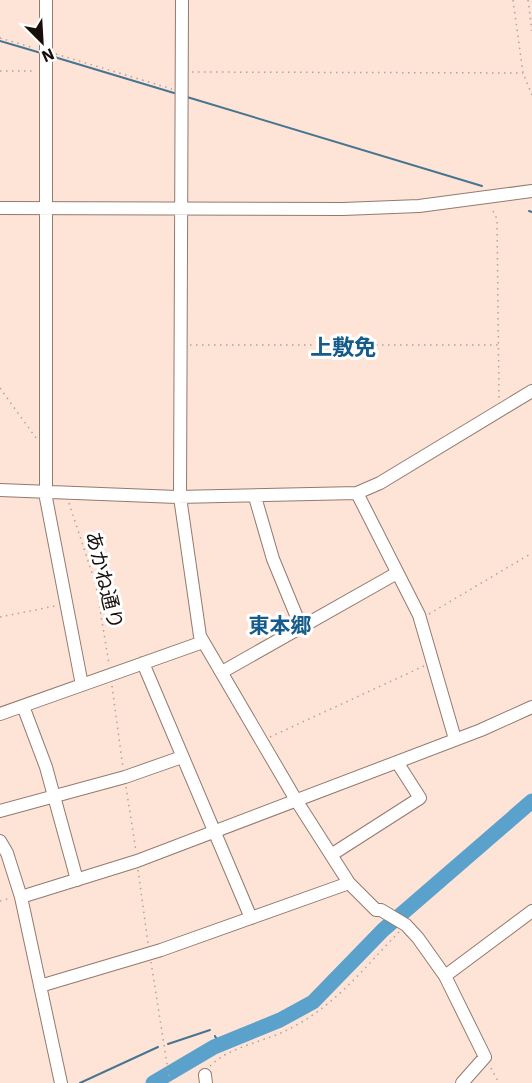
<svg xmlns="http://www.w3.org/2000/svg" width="532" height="1083" font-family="'IBM Plex Sans','Noto Sans JP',sans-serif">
<rect width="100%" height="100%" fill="#fee3d7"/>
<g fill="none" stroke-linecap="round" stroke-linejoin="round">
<path stroke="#467592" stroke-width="2" d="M0,41L41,53
M51,56L174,93
M187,97L482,186
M529,211L532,212
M215,1036L219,1044
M168,1044L210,1030
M80,1083L158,1047"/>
<path stroke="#5aa1cb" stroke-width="15" d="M153,1083L214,1047L280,1020L313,1002L383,930L532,801"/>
<g stroke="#927a6f" stroke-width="14">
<path id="minor" d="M46,0V498L82,685
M182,0L180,497L200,636L296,800L349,883L376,910H381L406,925L418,938L445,976L485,1057L462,1083
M0,208L343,209L419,206L532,191
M0,490L177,497L357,493L380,483L532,391
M357,493L419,615L455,739
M255,497L273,559L301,627
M143,663L251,918
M222,672L397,573
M23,706L46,767L77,880
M0,714L203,642
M0,811L125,777L182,757
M0,841L7,853L21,897L61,1083
M331,855L420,798L397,762
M21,897L137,861L481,730L532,707
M445,976L532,911
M40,986L161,950L349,883
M205,1075L206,1083"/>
</g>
<path stroke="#b7a198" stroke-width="1.5" stroke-dasharray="1.5 4.5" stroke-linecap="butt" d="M513,0L523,73L532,95
M528,0L532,31
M0,38L34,48
M56,54L172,89
M0,71H35
M192,72L523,73
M493,211L497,219L499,400
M190,345H498
M0,388L36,438
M69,503L96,585L109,664
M429,614L532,553
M0,617L55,606
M112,686L123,768
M270,737L424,666
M126,787L136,851
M138,870L148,943
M0,901L11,898
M151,962L170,1083
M210,1066C230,1046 265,1042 289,1029C334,1007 365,967 399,932
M491,1068L499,1083"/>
<use href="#minor" stroke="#fff" stroke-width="12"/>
</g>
<g text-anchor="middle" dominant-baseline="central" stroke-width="6" stroke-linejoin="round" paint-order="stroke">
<g font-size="20" fill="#180f0c" stroke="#fff">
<text transform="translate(105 580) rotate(76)">あかね通り</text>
</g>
<g font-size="21" font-weight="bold" fill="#165c8a" stroke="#fff">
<text x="280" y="625">東本郷</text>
</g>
<g font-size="22" font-weight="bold" fill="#165c8a" stroke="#fff">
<text x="343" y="346">上敷免</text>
</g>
</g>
<g transform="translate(42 42) rotate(156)" stroke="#ffffff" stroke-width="4.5" paint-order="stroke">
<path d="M0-4.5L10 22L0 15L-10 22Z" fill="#180f0c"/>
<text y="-9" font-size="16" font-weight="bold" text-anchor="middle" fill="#180f0c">N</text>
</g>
</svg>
